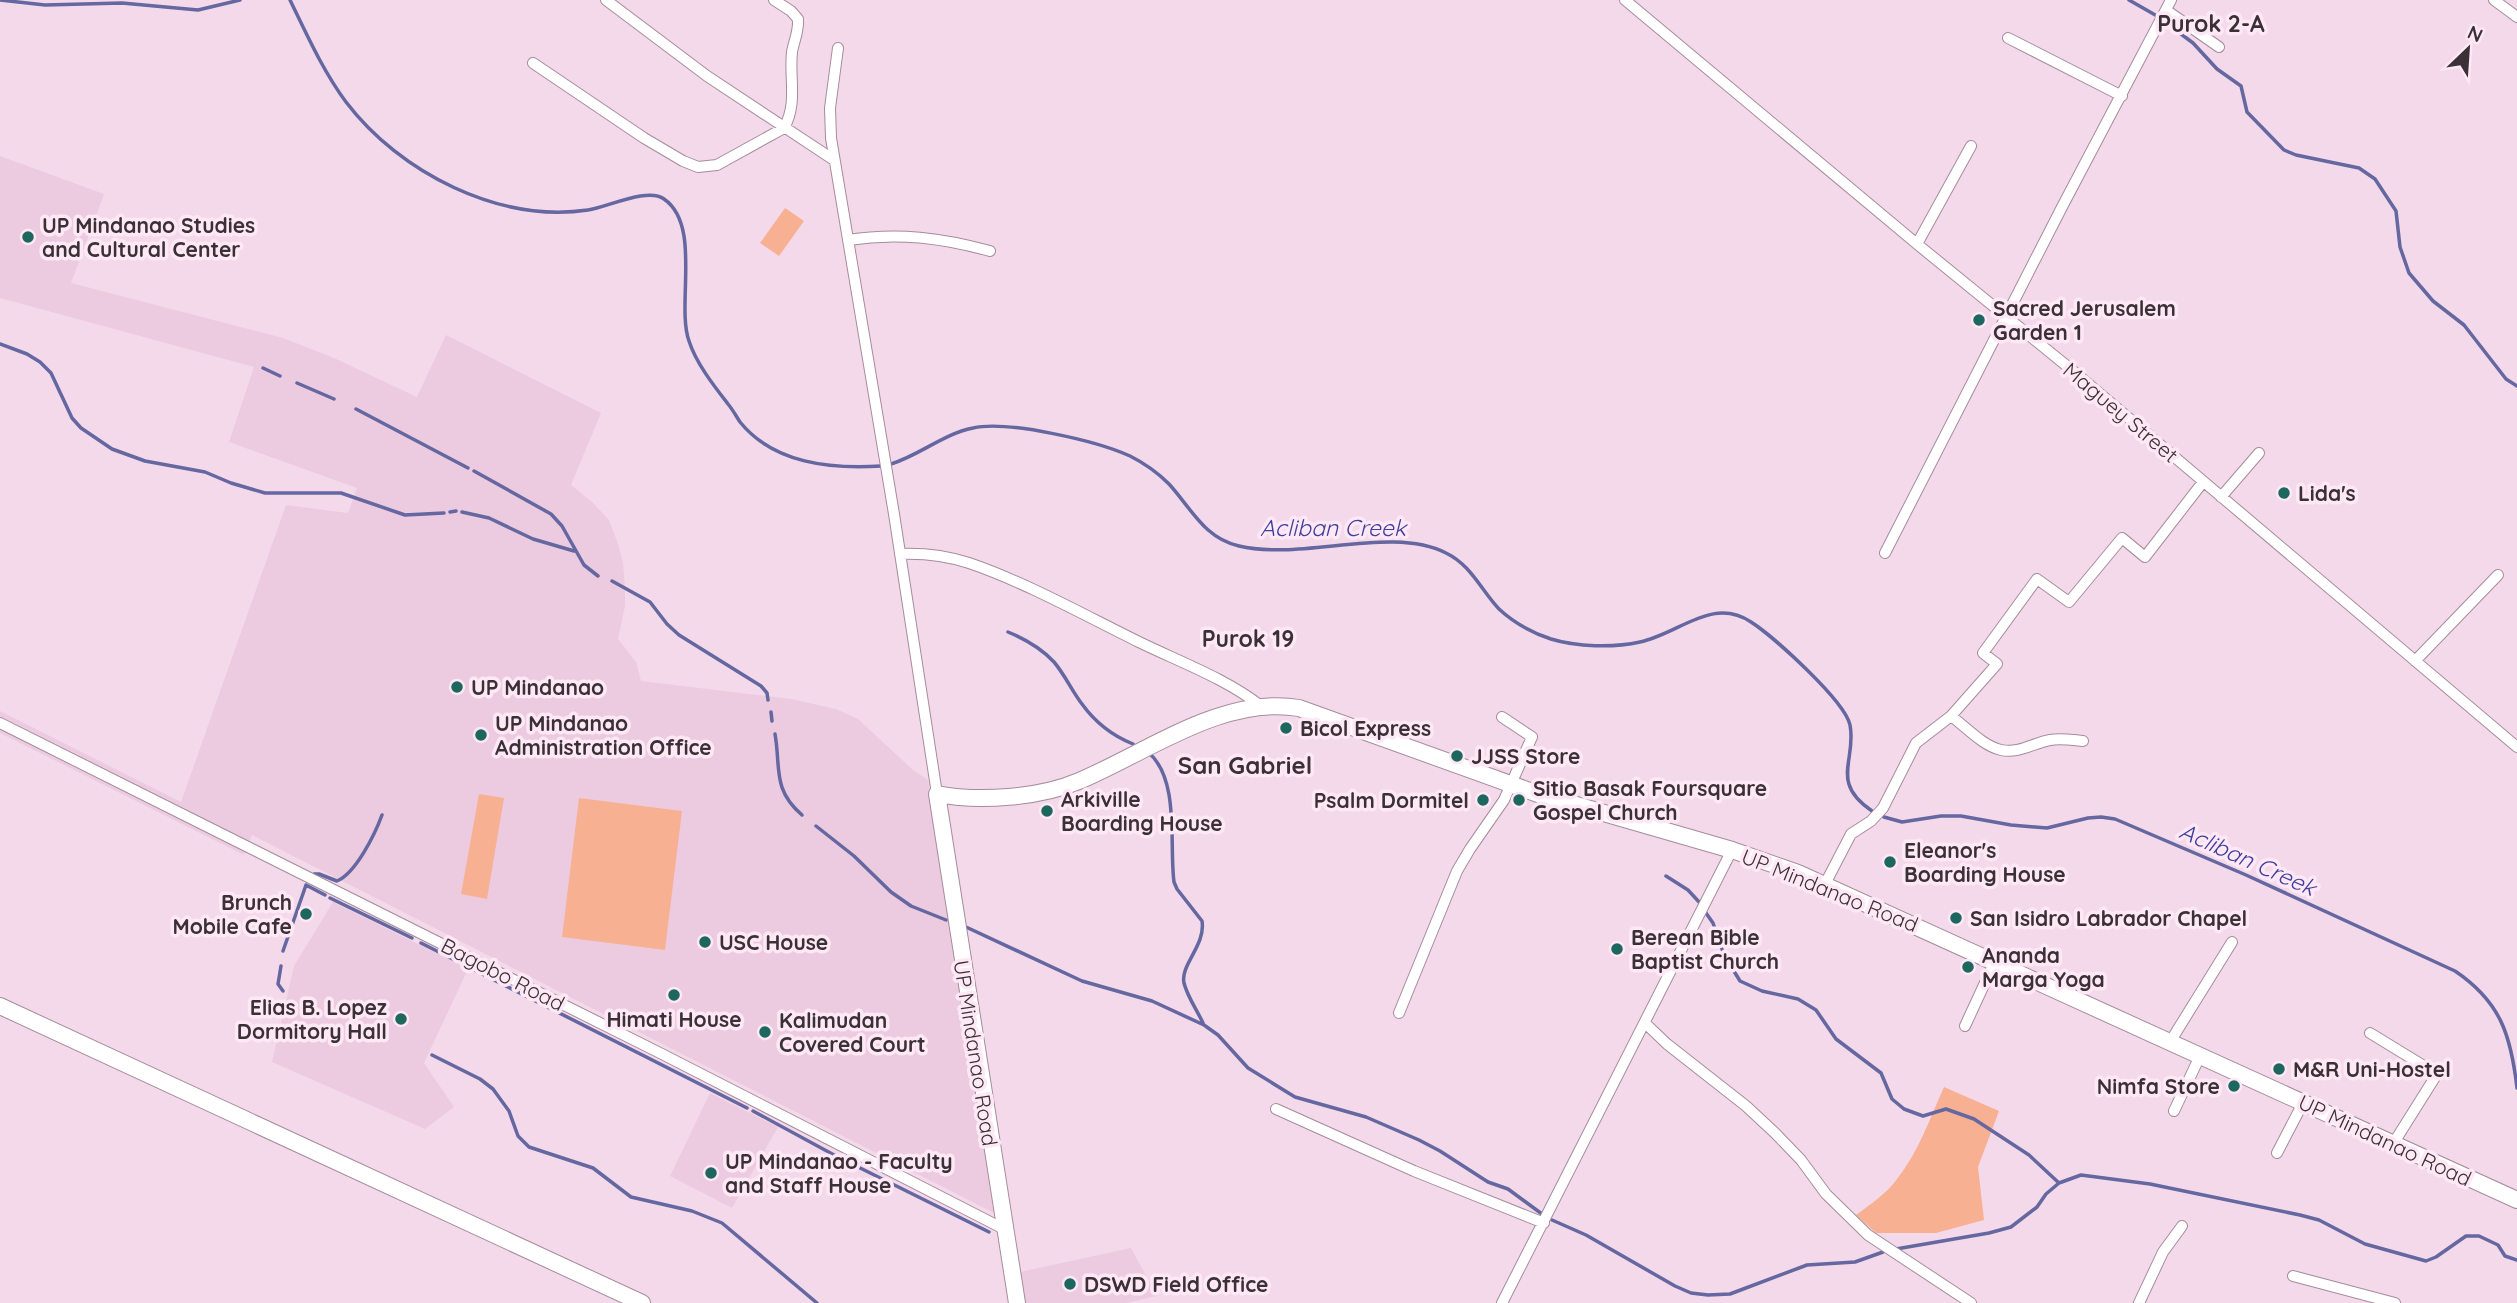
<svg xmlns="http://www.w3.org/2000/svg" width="2517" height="1303" font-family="Quicksand,sans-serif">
<rect width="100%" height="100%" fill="#f4d9ea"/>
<path fill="#eccbe0" d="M0,156L104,194L71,283L283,338L334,358L417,397L446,335L601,413L571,485L592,502L609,520L617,541L623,562L625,587V606L618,639L636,662L641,681L791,699L836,709L858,719L913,770L928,780L994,1213L252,835L244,855L0,733V711L181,802L286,505L348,513L357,488L229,442L254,367L0,298Z
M333,902L468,969L424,1063L454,1107L425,1129L272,1062L294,966Z
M710,1093L778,1127L732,1208L670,1176Z
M1131,1248L1157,1296L1126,1303H1026L1020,1272Z"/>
<path fill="#f8b093" d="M785,208L804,221L779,256L760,243Z
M479,794L504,798L487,899L461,894Z
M579,798L682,811L665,950L562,937Z
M1944,1087L1999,1111L1978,1167L1984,1220L1936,1233H1876L1856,1215C1871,1204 1886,1194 1897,1179C1918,1153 1930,1118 1944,1087Z"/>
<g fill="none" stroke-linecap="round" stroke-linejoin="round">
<path stroke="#6467a0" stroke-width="3.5" d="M0,0L45,5L122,3L198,10L240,0
M290,0C307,35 323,71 346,102C400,173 499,223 588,210C608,207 648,187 664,199C702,225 676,305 689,341C696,363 714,386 728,404C733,410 736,416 740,422C774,464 831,469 881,466
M2129,0L2157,16
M2165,22L2193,43L2217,69L2241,86L2247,112L2284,150L2296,155L2359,168L2375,179L2396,211L2400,247L2409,273L2433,301L2464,325L2506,379L2517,386
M0,344L27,354L40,362L51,373L72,418L81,428L112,449L145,461L205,472L231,483L265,493H341L405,515L444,513
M263,368L280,376
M297,383L334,399
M356,409L468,468
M891,464C920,455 943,434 973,428C1007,420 1097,441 1130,456C1144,463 1158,473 1169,484C1191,508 1204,538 1239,546C1301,561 1392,525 1446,553C1471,565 1481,590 1499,609C1513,622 1533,633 1551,639C1577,647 1613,648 1640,642C1679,634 1712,596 1751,622C1773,636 1845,701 1850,725C1857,760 1829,782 1872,811
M474,471L551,514L562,526L584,565L598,576
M450,512L456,511
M462,512L489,518L533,539L574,551
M612,581L650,602L667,624L679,635L761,686L767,693L768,700
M1008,632C1025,639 1042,649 1054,662C1065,675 1072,691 1082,704C1095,722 1113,736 1133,744
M771,712L772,721
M775,734C781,768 772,789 802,815
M1149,753C1180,780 1169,845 1174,882L1177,889L1202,921C1206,945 1180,965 1184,983C1187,996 1197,1010 1203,1023
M1884,817L1902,822L1941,816H1961L2011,825L2047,828L2088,818L2101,817L2115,819L2246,875L2455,971C2501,1002 2511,1036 2517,1088
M816,826L854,856L891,892L911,906L946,920
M314,874H319L337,881C356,873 375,834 382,815
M1666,876L1688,890L1700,903
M330,898L412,938
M1706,913L1713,923L1724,955L1740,981L1762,991L1798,999L1816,1010L1836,1039L1881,1073L1892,1099L1904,1109L1923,1116L1946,1109L1974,1119L2029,1155L2059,1183
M966,927L1082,981L1152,1001L1204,1025L1218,1035L1248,1068L1295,1097L1366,1117L1419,1140L1440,1151L1488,1182L1508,1189L1542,1214
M421,943L747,1108
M283,951L306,885L325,895
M281,966L278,984L283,991
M432,1055L480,1079L493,1089L509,1111L518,1136L529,1147L593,1168L631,1197L692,1211L722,1223L817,1303
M753,1111L836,1156L989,1232
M1552,1220L1586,1235L1675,1286L1691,1293L1708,1295L1730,1294L1807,1265L1855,1262L1883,1252
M1896,1249L1989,1233L2011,1227L2037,1207L2046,1194L2059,1183L2081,1175L2150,1184L2300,1215L2319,1220L2365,1244L2426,1261L2436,1257L2466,1236H2479L2498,1245L2505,1256L2517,1260"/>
<g stroke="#a58c9b" stroke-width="12">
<path id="street" d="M606,0L707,76L834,160
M1625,0L1917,244L2073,371L2517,747
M2494,0L2517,17
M2166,10L2219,47
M2008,38L2122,96
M838,48L830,108L831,138L894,514L937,794
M533,63L644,138L683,161L698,167L717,165L784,128C798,103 789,78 792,52C794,41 799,31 798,19L791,11L774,0
M848,240C898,232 942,238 990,251
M1917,244L1971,146
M2221,497L2259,453
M1885,553L2062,207L2171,0
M900,554C924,553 947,556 969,563C1025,582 1086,616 1139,642C1180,662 1227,679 1262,707
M2415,661L2498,575
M1951,716C1966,727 1983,746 2001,750C2019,754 2033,743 2050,740C2061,738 2072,740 2083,741
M0,723L662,1054L1004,1229
M1825,884L1851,834L1871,821L1883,808L1916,743L1951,716L1997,664L1983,653L2037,579L2069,602L2122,538L2145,557L2203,482
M1399,1013L1457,871L1470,849L1504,800L1532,737L1502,717
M1645,1023L1667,1044L1746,1106L1775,1133L1801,1160L1826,1194L1868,1235L1971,1303
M1965,1026L1995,961
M2370,1033L2437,1074L2393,1144
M2170,1042L2232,942
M1276,1109L1414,1171L1544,1223
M2174,1111L2200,1056
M2277,1153L2303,1103
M2293,1276L2395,1303
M1502,1303L1732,850
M2139,1303L2163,1252L2182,1226"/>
</g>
<g stroke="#a58c9b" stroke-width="18">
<path id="secondary" d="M0,1006L642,1303
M1017,1303L937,794C979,802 1039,798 1079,781C1146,753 1223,695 1299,708L1538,794L1732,850L1798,873L2517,1200"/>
</g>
<use href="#street" stroke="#fff" stroke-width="10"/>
<use href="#secondary" stroke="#fff" stroke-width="16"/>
</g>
<g fill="#1d675e" stroke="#fee8f5" stroke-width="2.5">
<circle cx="28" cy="237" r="7"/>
<circle cx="1979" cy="320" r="7"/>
<circle cx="2284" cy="493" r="7"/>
<circle cx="457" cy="687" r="7"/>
<circle cx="1286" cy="728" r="7"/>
<circle cx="481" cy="735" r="7"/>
<circle cx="1457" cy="756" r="7"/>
<circle cx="1483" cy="800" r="7"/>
<circle cx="1519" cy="800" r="7"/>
<circle cx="1047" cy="811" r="7"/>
<circle cx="1890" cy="862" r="7"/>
<circle cx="306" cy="914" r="7"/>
<circle cx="1956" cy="918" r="7"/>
<circle cx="705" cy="942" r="7"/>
<circle cx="1617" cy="949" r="7"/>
<circle cx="1968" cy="967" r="7"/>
<circle cx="674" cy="995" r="7"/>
<circle cx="401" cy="1019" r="7"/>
<circle cx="765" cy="1032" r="7"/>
<circle cx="2279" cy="1069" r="7"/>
<circle cx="2234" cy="1086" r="7"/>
<circle cx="711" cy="1173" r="7"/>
<circle cx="1070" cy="1284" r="7"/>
</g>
<g text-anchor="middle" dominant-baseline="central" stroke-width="7" stroke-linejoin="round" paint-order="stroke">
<g font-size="21" font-weight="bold" fill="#3a3036" stroke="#fee8f5" text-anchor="start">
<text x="42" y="225">UP Mindanao Studies<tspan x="42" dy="24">and Cultural Center</tspan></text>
<text x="1993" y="308">Sacred Jerusalem<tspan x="1993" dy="24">Garden 1</tspan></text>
<text x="2298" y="493">Lida's</text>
<text x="471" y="687">UP Mindanao</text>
<text x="495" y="723">UP Mindanao<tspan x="495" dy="24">Administration Office</tspan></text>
<text x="1300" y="728">Bicol Express</text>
<text x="1471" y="756">JJSS Store</text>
<text x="1533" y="788">Sitio Basak Foursquare<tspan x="1533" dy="24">Gospel Church</tspan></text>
<text x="1061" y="799">Arkiville<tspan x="1061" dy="24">Boarding House</tspan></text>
<text x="1469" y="800" text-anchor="end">Psalm Dormitel</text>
<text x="1904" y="850">Eleanor's<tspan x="1904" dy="24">Boarding House</tspan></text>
<text x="292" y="902" text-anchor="end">Brunch<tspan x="292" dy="24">Mobile Cafe</tspan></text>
<text x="1970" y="918">San Isidro Labrador Chapel</text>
<text x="1631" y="937">Berean Bible<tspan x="1631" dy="24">Baptist Church</tspan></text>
<text x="719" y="942">USC House</text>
<text x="1982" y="955">Ananda<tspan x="1982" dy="24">Marga Yoga</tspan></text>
<text x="387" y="1007" text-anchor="end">Elias B. Lopez<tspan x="387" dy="24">Dormitory Hall</tspan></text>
<text x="674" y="1019" text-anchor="middle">Himati House</text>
<text x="779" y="1020">Kalimudan<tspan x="779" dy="24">Covered Court</tspan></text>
<text x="2293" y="1069">M&amp;R Uni-Hostel</text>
<text x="2220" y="1086" text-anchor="end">Nimfa Store</text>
<text x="725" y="1161">UP Mindanao - Faculty<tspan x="725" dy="24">and Staff House</tspan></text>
<text x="1084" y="1284">DSWD Field Office</text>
</g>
<g font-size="21" fill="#3a3036" stroke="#fee8f5">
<text transform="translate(2121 412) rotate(40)">Maguey Street</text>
<text transform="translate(1830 890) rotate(22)">UP Mindanao Road</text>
<text transform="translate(503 974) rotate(27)">Bagobo Road</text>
<text transform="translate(976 1053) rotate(81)">UP Mindanao Road</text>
<text transform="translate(2385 1140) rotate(25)">UP Mindanao Road</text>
</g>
<g font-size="23" font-weight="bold" fill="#3a3036" stroke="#fee8f5">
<text x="2211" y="23">Purok 2-A</text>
<text x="1248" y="638">Purok 19</text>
</g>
<g font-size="23" font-style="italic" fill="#3f3f9d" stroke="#fee8f5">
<text x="1333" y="527">Acliban Creek</text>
<text transform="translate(2248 859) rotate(24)">Acliban Creek</text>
</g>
<g font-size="24" font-weight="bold" fill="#3a3036" stroke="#fee8f5">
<text x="1245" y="765">San Gabriel</text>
</g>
</g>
<g transform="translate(2468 49) rotate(25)" stroke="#fee8f5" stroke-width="5" paint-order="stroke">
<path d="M0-5L12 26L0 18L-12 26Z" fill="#3a3036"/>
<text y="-10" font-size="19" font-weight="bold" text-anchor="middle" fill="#3a3036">N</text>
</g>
</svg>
